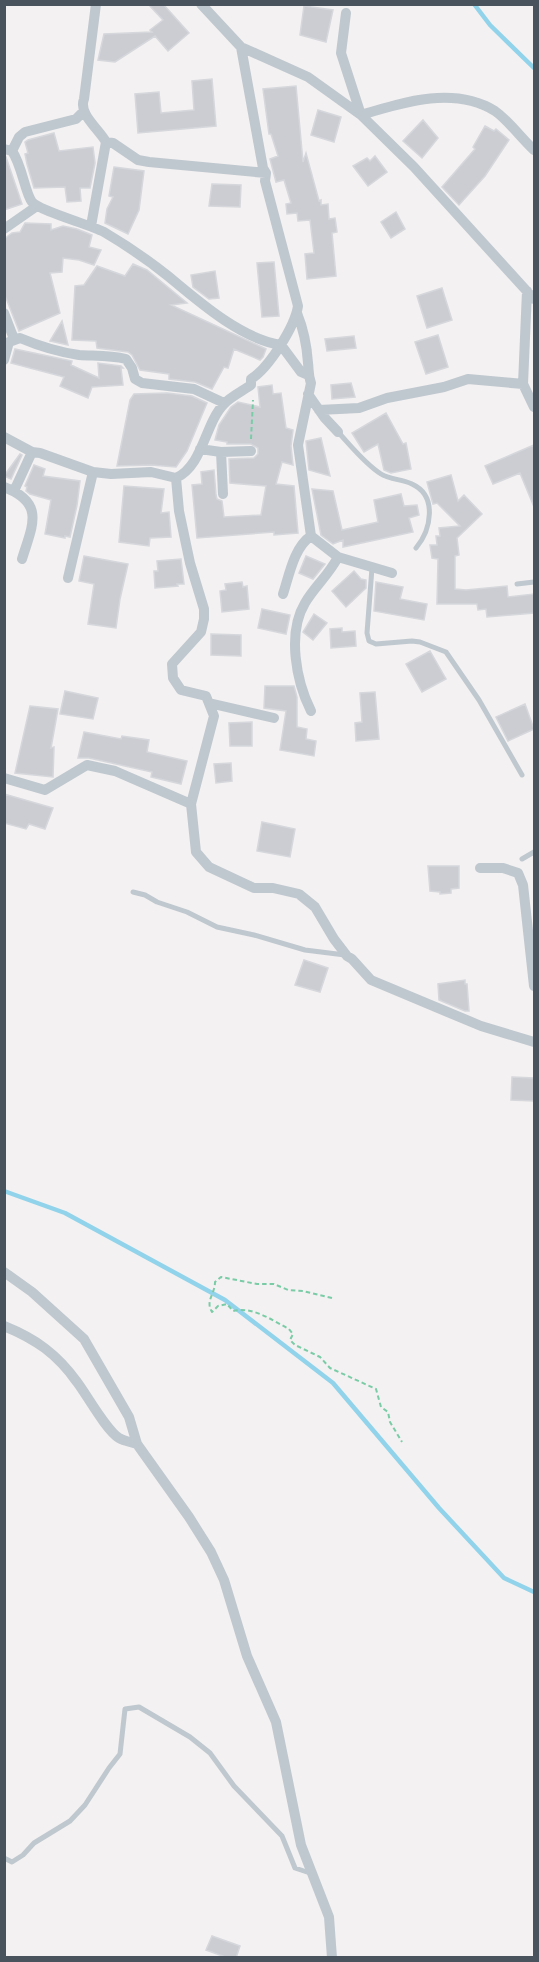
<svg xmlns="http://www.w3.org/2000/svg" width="539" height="1962" font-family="Jost,sans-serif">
<rect width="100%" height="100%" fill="#f3f1f1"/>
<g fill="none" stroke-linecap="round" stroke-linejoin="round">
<path stroke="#90d3ea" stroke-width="4.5" d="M474,4L490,25L534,68
M4,1191L65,1213L225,1300L333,1383L439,1508L504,1578L534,1592"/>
</g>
<path fill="#cbcdd3" stroke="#d5d7dc" stroke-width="1.5" d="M148,4H163L189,33L168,51L155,36L115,62L98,60L104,34L152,32L150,30L163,20Z
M304,6L333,10L326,42L300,35Z
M212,79L216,126L138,133L135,94L159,92L161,113L194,110L192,81Z
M296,86L303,162L306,153L319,201L321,200V205L328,204L329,219L335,218L337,232L332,233L336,276L307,279L305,254L314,253L310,220L298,221L297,213L287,214L286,204L291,203L284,180L276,182L270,159L278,156L271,134H269L263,89Z
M318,110L341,117L334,142L311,135Z
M423,120L438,138L422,158L403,141Z
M485,126L494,131L496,129L509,140L485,176L459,205L442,187L475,149L473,147Z
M54,133L59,151L93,147L95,163L90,188H80L81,201L67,202L65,187L34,188L27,164L25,154L28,153L25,142L28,140Z
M375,156L387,172L368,186L353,166L367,158L370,161Z
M6,157L22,204L4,210V158Z
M114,167L144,171L139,210L128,234L105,223L107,209L113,197L109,196Z
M212,184L241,185L240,207L209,206Z
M396,212L405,229L391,238L381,222Z
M25,223L51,224V230L63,226L77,229L92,235L89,247L101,250L94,265L79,260L63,258L62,272L50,273L60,313L19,331L4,293V239L12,233L20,232Z
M274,262L279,316L262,317L257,263Z
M133,264L147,270L187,303L171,305L266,349L263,357L260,360L234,349L228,368L224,367L212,389L195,382L169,379V374L140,370L132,355L128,352L97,348L96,341L72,340L75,286L84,285L97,266L125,276Z
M215,271L219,298L209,299L193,287L191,275Z
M442,288L452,320L427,328L417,296Z
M62,321L68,345L50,341Z
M438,335L448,367L426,374L415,342Z
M354,336L356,348L327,351L325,339Z
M15,349L72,361L71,365L99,378L98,363L121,366L123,368H121L123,385L92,387L88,398L60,386L64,377L11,363Z
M351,383L355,397L332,399L331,385Z
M272,385L273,394L281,393L286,428L293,430L291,446L293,465L282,462L276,484L294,486L298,533L274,535V532L197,538L192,485L202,484L201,472L214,470L216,495L217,499L222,501L224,517L261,515L266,486L230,483L229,459L254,458L258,454V448L251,444H227V442L215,440L219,425L231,407L238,402L260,407L258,387Z
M134,394L167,393L192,396L207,403L187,451L176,467L151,465L117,466L130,400Z
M386,413L403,444L406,443L411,469L391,473L384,470L378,444L364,452L352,433Z
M321,438L330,476L309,470L306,441Z
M534,445V507L520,473L493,484L485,466Z
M20,454L22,455L11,479L4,476Z
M34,465L45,469L43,476L80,481L77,505L70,537L65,536V538L45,534L51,500L30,494L26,491L27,487L25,486Z
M451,475L458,501L464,495L482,514L457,538L459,555L455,556V589L466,590L507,586L508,597L534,594V613L487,617L486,609L478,610L477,604H437L438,559L432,558L430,545H437L436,536H440L439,528L460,526L437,503L433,504L427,482Z
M124,486L164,489L161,513L169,512L171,537L150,538L149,546L119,542Z
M312,489L333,491L342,530L378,522L374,500L401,494L404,506L417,505L419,515L409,518L413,532L343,547V540L333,544L321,535Z
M84,556L128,564L120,599L116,628L88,624L94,584L79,581Z
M306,556L325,564L313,579L299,573Z
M181,559L184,584H177L178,586L155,588L154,571H158L157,561Z
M354,571L361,579L366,580V588L346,607L332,591Z
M242,582L243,587L247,586L249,609L222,612L220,591L226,590L225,584Z
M376,582L403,587L400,599L427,604L424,620L374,611Z
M262,609L290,615L286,634L258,628Z
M314,614L327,623L313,640L303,632Z
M342,628V632L355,631L356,646L331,648L330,629Z
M211,634L241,635V656L211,655Z
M430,651L446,679L422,692L406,664Z
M265,686H294L297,697V727L307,729L306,739L316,741L314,756L280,750L286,711L264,708Z
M65,691L98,698L93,719L60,714Z
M375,692L379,739L356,741L355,723L362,722L360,693Z
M525,704L534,729L508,741L496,717Z
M30,706L58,709L51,748L54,747L53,777L15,773Z
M252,722V746H230L229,723Z
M84,732L121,739L122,736L149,740L147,752L187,761L181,784L151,777L152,772L89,758H78Z
M231,763L232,781L216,783L214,764Z
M4,794L53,808L45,829L29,824L26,829L4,823Z
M262,822L295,829L290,857L257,851Z
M428,866H459V888L451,889V893L440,894V892L430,891Z
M304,960L328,968L320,992L295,985Z
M465,980V984H467L469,1011H465L439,1000L438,984Z
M512,1077L534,1078V1101L511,1100Z
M212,1936L240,1946L236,1958H228L206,1950Z"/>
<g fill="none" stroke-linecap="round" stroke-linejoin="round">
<path stroke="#7acca7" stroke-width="2" stroke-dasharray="4.5 3" stroke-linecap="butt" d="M251,439L253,400
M332,1298L303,1291L288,1290L274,1284H257L221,1277L215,1282C215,1294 205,1301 212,1312L218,1306L227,1304L233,1311C252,1306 272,1320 289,1329L293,1334L290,1340L295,1345L320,1357L330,1368L376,1389L381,1407L388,1412L390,1422L402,1442"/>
<path stroke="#bfc7cf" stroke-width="5" d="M338,432C351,446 365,464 381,474C391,480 402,479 412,484C438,496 431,530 416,548
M372,568L367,633L369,641L376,644L412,641L420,642L446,652L479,700L522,775
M517,584L534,582
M522,859L534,852
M133,892L145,895L157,902L187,912L217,927L254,935L305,950L345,955
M4,1858L12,1862L23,1855L34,1843L70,1821L85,1805L109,1768L120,1754L125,1709L139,1707L190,1737L210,1753L234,1786L282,1836L295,1868L310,1873"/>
<path stroke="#bfc7cf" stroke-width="10" d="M96,4L84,99C78,114 99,129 106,142L113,143L138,160L149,162L266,173
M201,4L241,47L308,77L361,115L414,167L534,299
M346,13L341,53L361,115
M361,115C404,102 454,86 495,111C508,120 522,139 534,150
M4,149L12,151C22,165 25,193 32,202C40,211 88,224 104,232C126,245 148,260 168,276C198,301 241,339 281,345L301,372L308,375
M12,151L19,137L25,132L76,119L83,112
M91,226L106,142
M4,229L37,206
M527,291L523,384L534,407
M4,313L14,339
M297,313C303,328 307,347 308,363C309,370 308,375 311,383L298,445L311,536L338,557L392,573
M4,360L9,342L20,338C39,346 58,352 79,355C95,356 110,355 126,359L132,368L135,379L142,383L194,389L224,403
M308,394L324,417L338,432
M319,410L359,408L387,398L444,387L468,379L523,384
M4,437L32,452L40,453L93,472L111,474L151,472L176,478C203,466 205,423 224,404C229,398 244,390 251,385V379C269,368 295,326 298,306L265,181L266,173L263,168L241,47
M200,449L221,452L251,451
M221,452L223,494
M176,478L179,511L190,563L204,609V619L201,632L172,664L173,678L181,690L206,696L214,716L191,804L196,852L209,867L254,888H273L299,894L315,907L334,939L347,956L352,959L371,980L481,1026L534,1042
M4,487C46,503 32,526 22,559
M14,491L32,452
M68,578L93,472
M283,594C289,576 294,547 311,536
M209,703L274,718
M311,711C296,681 287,633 305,603C315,586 328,576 338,557
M4,778L45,790L87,765L115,771L191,804
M480,868H503L518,873L523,885L534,986
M4,1272L32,1292L84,1339L129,1417L137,1444L189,1517L211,1552L224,1580L247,1656L276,1722L301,1845L329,1917L332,1958
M4,1326C36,1339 57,1354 77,1382C87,1395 106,1430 119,1438C124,1441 131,1442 137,1444"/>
</g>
<rect width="539" height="1962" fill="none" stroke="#49535e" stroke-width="12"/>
</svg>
